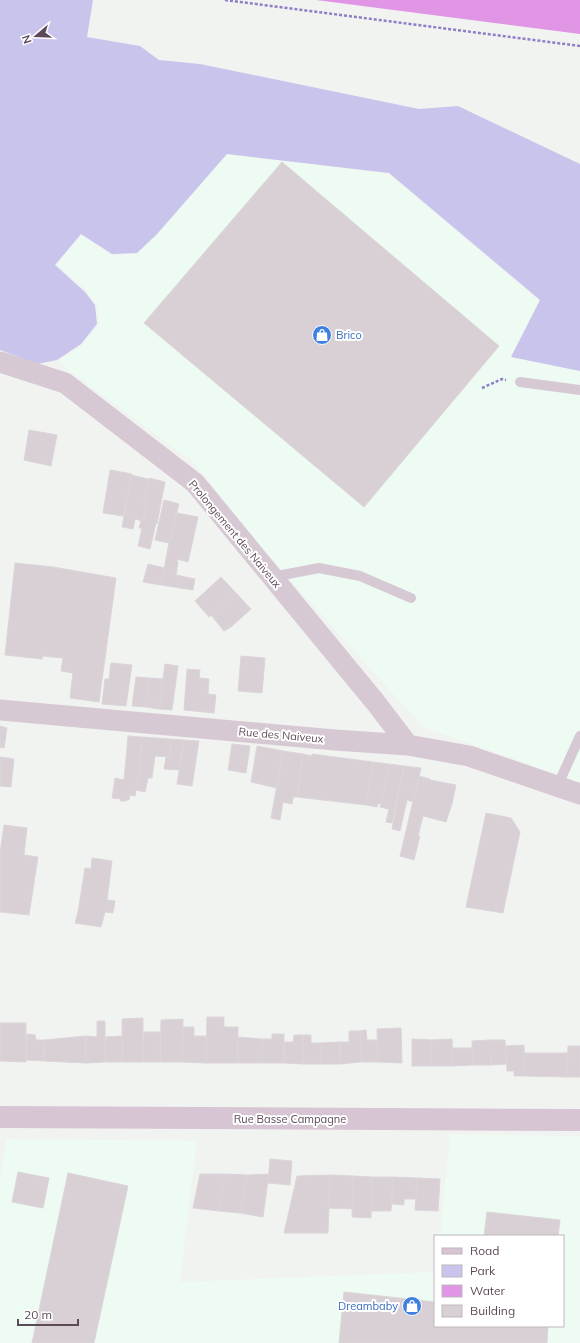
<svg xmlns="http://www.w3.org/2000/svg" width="580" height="1343" font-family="Mulish,sans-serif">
<rect width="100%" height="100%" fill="#f1f3f1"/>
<path fill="#edfbf3" d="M227,154L389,174L539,301L511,357L580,371V782L423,727L268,555L194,463L58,362L82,345L100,323L96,305L86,290L57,265L81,235L112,255L137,254L158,234Z
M450,1134L580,1136V1343H0V1176L7,1139L197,1141L180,1282L435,1272V1326H563V1236H440Z"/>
<path fill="#c8c4ec" d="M0,0H93L87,37L140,46L159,60L200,64L419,109L458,106L580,164V371L511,357L540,300L389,173L227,154L157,234L137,253L112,254L81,234L55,265L85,292L95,305L97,324L81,344L57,360L37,364L0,350Z"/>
<path fill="#e095e5" d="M316,0H580V34Z"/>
<path fill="#d8d0d5" stroke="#dbd5d9" d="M282,162L499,346L364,507L144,323Z
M29,430L57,435L51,466L24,460Z
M110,470L132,474L123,516L103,513Z
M131,475L148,479L144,501L147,502L143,521L135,519L133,529L122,527Z
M149,478L165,482L157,524L156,523L150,549L138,546L142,528H139L141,520L143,521L147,502L144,501Z
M164,500L179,504L169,543L155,540Z
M177,513L198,517L188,562L177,559V561L178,562L176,575L195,579L193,590L161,585L169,543Z
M15,563L53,567L116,578L99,702L70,698L73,673L61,671L63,658L43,656L42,659L5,655Z
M148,564L165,568L161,585L143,582Z
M221,577L236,593L209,617L195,601Z
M236,593L251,609L231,627L224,631L211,615Z
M241,656L265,658L262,693L238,691Z
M111,663L132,665L126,706L102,704L105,679H109Z
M165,664L178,666L172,710L159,709Z
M187,669L200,670L199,678L209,679L208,694L216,695L214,713L184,710Z
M136,677L149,678L146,707L132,706Z
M149,678L163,679L159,709L146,707Z
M0,726L7,728L4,748L0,747Z
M128,736L142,737L140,766L135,796L130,795L129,800H127L126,801H120L121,799L112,798L115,778L124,780Z
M142,737L170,739V757L155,756L152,778H148L145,792L136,790L140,766Z
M170,739L184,740L179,770L164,769L166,757H170Z
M184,740L199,741L192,786L177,784Z
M232,744L250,746L246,773L228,770Z
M257,746L283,751L277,788L251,782Z
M283,751L303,754L297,797H293L292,804L283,802L280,820L271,818Z
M303,754L312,756V754L373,762L366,805L297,797Z
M0,757L14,759L11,787L0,786Z
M373,762L389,764L384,792H383L380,804L378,803L377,807L366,805Z
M389,764L404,766L392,823L386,822L389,809L380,807Z
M404,766L421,768L413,802L407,800L400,831L392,829Z
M419,776L430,779V780L456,785L452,804L446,822L423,816L418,836H420L414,860L400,856Z
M486,813L511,818L520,832L503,913L466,907Z
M4,825L27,828L24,855L38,857L29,915L0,912V853Z
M92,858L112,861L107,900L115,901L113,913L105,912L101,927L75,923L78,912L85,868L91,869Z
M207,1017H224V1027H238V1063H206Z
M143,1018V1062H122V1019Z
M183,1019L182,1062H160L161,1020Z
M97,1021H105V1062L86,1063V1036L97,1037Z
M0,1023H26V1062L0,1061Z
M183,1027H194V1036H206V1063L182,1062Z
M401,1028L402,1063L378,1062L377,1029Z
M366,1030L367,1040H377L378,1062H361L360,1031Z
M349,1031H360L361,1062L340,1064V1042H349Z
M144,1032H160V1062H143Z
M27,1034L35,1035L36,1040H44V1061L26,1060Z
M272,1034H284V1063H261L262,1039H272Z
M294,1035H303V1064L284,1063V1042H293Z
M303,1035H311V1043H320L321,1064H303Z
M86,1036V1063L44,1061V1040Z
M122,1036V1062H105L106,1037Z
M238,1037L262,1039L261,1063H238Z
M412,1039L431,1040V1066H412Z
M452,1039L453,1066H431V1040Z
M490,1040H505L506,1064L491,1065Z
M490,1040L491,1065H473L472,1041Z
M340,1042V1064H321L320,1043Z
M524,1045L525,1076H514V1071H507L505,1046Z
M568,1046H580V1077H567Z
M452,1048H472L473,1065L453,1066Z
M524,1053H568L567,1077L525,1076Z
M270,1159L292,1161L290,1185L268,1183Z
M18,1172L49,1178L43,1208L12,1202Z
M68,1173L128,1186L94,1343H32Z
M200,1174H225L219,1211L193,1208Z
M225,1174L247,1175L240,1213L219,1211Z
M269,1174L263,1217L240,1213L247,1175Z
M330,1175L353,1176L352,1209L328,1208Z
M330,1175L328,1233H284L297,1176Z
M353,1176L372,1177L371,1218L352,1217Z
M372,1177H393L391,1211H371Z
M393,1177L417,1178L416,1199H404V1205L392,1204Z
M417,1178L440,1179L438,1211L415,1210Z
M487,1212L560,1220L558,1236H484Z
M344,1292L435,1302V1326H548L547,1343H339Z"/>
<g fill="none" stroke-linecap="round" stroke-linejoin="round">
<path stroke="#8f7ec7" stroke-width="2.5" stroke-dasharray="3 2" stroke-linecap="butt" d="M225,0L580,46
M482,388L502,379L506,380"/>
<path stroke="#d6c9d3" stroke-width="10" d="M520,382L580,390
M272,577L319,568L360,576L411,598
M557,787L580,736"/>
<path stroke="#d6c9d3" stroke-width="21" d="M0,362L65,383L195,483L376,703L408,745
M0,710L335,740L408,745L469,756L580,794"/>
<path stroke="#d7c5d3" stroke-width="22" d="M0,1117L580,1120"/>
</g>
<defs>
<g id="shop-disc" transform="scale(1)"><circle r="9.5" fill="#3f7fe0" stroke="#fff"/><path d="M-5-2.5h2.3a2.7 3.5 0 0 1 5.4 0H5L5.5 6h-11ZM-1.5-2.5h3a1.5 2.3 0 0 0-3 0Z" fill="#fff"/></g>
</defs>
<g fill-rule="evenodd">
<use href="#shop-disc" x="322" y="335"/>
<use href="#shop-disc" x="412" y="1306"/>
</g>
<g text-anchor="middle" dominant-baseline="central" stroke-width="4" stroke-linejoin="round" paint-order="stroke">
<g font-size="11" fill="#366cbe" stroke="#fff" text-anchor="start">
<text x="336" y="335">Brico</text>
<text x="398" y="1306" text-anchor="end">Dreambaby</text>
</g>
<g font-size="11" fill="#5d4a59" stroke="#fff">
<text transform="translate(235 534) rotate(50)">Prolongement des Naiveux</text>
<text transform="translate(281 735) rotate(5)">Rue des Naiveux</text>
<text x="290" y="1119">Rue Basse Campagne</text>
</g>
</g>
<rect x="434" y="1235" width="130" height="92" fill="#ffffff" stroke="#beb7bd"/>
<rect x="442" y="1248" width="20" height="6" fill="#d7c5d3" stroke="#beb7bd"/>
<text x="470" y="1255" font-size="12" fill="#5d4a59">Road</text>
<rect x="442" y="1265" width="20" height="12" fill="#c8c4ec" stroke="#beb7bd"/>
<text x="470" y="1275" font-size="12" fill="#5d4a59">Park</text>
<rect x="442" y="1285" width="20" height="12" fill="#e095e5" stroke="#beb7bd"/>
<text x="470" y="1295" font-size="12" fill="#5d4a59">Water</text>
<rect x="442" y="1305" width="20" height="12" fill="#d8d0d5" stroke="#beb7bd"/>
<text x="470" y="1315" font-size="12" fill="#5d4a59">Building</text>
<g transform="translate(36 36) rotate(251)" stroke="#ffffff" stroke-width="3" paint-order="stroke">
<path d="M0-3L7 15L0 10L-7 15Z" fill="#5d4a59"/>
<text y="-6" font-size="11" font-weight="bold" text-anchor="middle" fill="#5d4a59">N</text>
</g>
<path d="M18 1319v6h60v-6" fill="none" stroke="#5d4a59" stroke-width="2"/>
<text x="24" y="1319" font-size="12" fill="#5d4a59" stroke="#ffffff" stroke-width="3" paint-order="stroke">20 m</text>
</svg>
